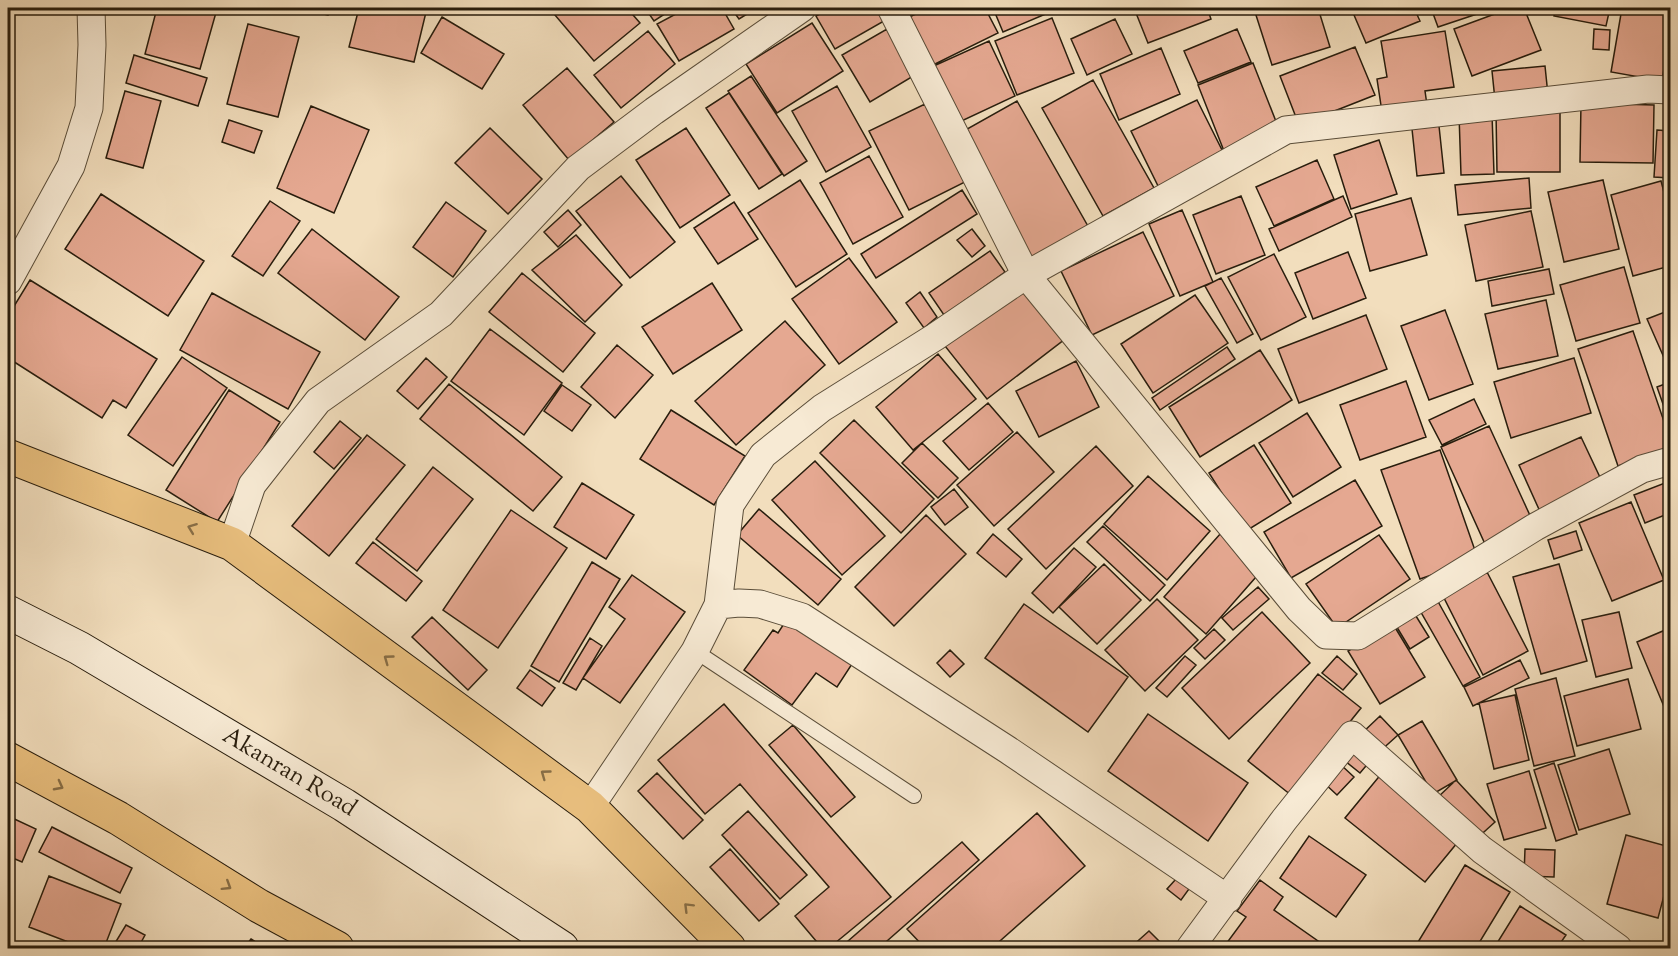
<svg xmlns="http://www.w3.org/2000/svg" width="1678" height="956" font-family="'Sorts Mill Goudy',serif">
<rect width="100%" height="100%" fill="#f2debd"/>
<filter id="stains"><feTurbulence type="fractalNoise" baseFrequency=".00333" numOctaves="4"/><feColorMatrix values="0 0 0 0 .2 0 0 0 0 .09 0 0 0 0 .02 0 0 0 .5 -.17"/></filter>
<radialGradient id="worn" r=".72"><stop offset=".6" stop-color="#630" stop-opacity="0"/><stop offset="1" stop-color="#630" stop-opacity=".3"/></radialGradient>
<path fill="#e5a891" stroke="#281d0d" stroke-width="1.5" d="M157,8L217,9L200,69L145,54Z
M301,8H330L328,15Z
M359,8H427L414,62L349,47Z
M549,8H627L640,23L594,61Z
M645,8H674L654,21Z
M687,8H722L734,29L679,61L657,24Z
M731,8H757L739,19Z
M830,8H885L891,17L835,49L816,16Z
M929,8H985L998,33L931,66L907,18Z
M993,8H1054L1055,10L1003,32Z
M1134,8H1207L1211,19L1148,43Z
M1271,8H1318L1330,47L1272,65L1255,12Z
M1351,8H1414L1420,21L1366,43Z
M1431,8H1495L1438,27Z
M1511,8H1524L1541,50L1472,76L1454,29Z
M1556,8H1610L1606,26L1554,16Z
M1622,8H1670V31L1662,81L1611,72Z
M442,17L504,54L482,89L421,53Z
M1052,18L1074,73L1017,95L995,41Z
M1115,19L1132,54L1087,75L1071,39Z
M812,23L843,71L777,113L746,64Z
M248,24L299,37L278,117L227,104Z
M887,29L915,75L870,102L842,55Z
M1237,29L1251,62L1198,83L1184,51Z
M1594,29L1610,30L1609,50L1593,49Z
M648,31L675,64L621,108L594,75Z
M1445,31L1454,87L1425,91L1427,105L1382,112L1377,79L1387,77L1381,41Z
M989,41L1015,96L953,125L927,69Z
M1355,47L1375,95L1299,125L1280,76Z
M1161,48L1180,94L1119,120L1100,74Z
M134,55L207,78L198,106L126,83Z
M1253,63L1279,129L1224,151L1198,85Z
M1545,66L1548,95L1495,100L1492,71Z
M567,68L614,122L569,160L523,105Z
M751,76L807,161L784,176L728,91Z
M1093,80L1154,188L1103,216L1042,108Z
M837,86L871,147L826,172L792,111Z
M125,91L161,101L143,168L106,158Z
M729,93L782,174L759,189L706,108Z
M1197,100L1228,162L1162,194L1131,131Z
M1017,101L1089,228L1032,260L960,133Z
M1581,103L1654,105L1653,163L1580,162Z
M925,104L965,182L909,210L869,131Z
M311,106L369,130L334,213L277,188Z
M1560,110V172H1497L1496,111Z
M1459,114H1492L1494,174L1461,175Z
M229,120L262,131L254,153L222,142Z
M1439,126L1444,173L1417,176L1412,129Z
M490,128L542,179L508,214L455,163Z
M686,128L730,195L680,228L636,160Z
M1657,130L1670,131V178L1654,177Z
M1379,140L1397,194L1351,209L1334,155Z
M869,156L903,217L853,244L820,183Z
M1317,160L1334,199L1274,226L1256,187Z
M621,176L675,242L630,278L576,211Z
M1529,178L1531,208L1458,215L1455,185Z
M800,180L847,254L796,287L748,213Z
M1603,180L1619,249L1564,262L1548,192Z
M1661,181L1670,215V266L1633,276L1611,195Z
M962,190L977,214L876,278L861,254Z
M101,194L204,261L168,316L65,249Z
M1241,196L1265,255L1216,274L1193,215Z
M1343,196L1352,217L1279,251L1269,229Z
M1411,198L1427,255L1370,271L1355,214Z
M270,201L300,221L263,276L232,256Z
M446,202L486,231L453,277L413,247Z
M734,202L758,239L718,264L694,228Z
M568,210L581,225L558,247L544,232Z
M1182,210L1213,282L1180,296L1149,224Z
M1531,211L1543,267L1476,281L1465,225Z
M312,229L399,297L365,340L278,273Z
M972,229L985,246L972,257L957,240Z
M1143,232L1174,296L1092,335L1061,271Z
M576,235L622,285L585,322L532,270Z
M990,251L1005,272L944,315L929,293Z
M1348,252L1366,298L1313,319L1295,273Z
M1274,254L1306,317L1261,340L1228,277Z
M849,258L897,322L839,364L792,299Z
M1624,267L1640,323L1576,341L1560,285Z
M1549,269L1554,294L1492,306L1488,281Z
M522,273L595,333L563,372L489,312Z
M1221,278L1253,334L1237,343L1205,286Z
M30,280L157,359L126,408L113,400L102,418L8,358V332L10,328L8,326V316Z
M1019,281L1065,339L987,399L941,341Z
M712,283L742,330L673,374L642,327Z
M920,292L937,317L924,328L906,303Z
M212,293L320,352L288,409L180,350Z
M1195,295L1228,343L1153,393L1121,344Z
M1546,300L1558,356L1498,369L1485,314Z
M1445,310L1473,384L1429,400L1401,326Z
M1670,310V369H1669L1647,319Z
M1366,315L1387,369L1299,403L1278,349Z
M785,321L825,365L736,445L695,401Z
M490,329L562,383L524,435L451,381Z
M1633,331L1670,439V448L1618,466L1578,349Z
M617,345L653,375L615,418L581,387Z
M1227,347L1235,359L1160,410L1152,398Z
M1260,350L1292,400L1200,457L1169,407Z
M938,354L976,399L913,450L876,407Z
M182,357L227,388L173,466L128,435Z
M426,358L447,377L418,409L397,391Z
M1574,358L1591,413L1511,438L1494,382Z
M1076,361L1099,407L1039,437L1016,391Z
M1406,381L1426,437L1360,460L1340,405Z
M1670,382V424L1657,387Z
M449,384L562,477L533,511L420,419Z
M562,385L591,405L572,431L544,411Z
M229,390L280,422L217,522L166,490Z
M1474,399L1486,424L1442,445L1429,420Z
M988,403L1013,432L969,470L943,441Z
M671,410L745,456L714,505L640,459Z
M1307,413L1341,467L1293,497L1259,443Z
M854,420L934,499L901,533L820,453Z
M340,421L361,438L334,469L314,452Z
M1489,426L1533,522L1485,544L1441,447Z
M1017,432L1054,472L994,526L957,485Z
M367,435L405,465L329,556L292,526Z
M1581,437L1605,488L1542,516L1519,465Z
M922,443L958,478L938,498L902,463Z
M1254,445L1291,503L1246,531L1209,473Z
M1096,446L1133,486L1046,569L1008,529Z
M1440,450L1478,559L1420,579L1381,470Z
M815,461L885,536L842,575L772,500Z
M433,467L473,499L417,571L376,539Z
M1148,476L1210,531L1167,580L1104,524Z
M1355,480L1382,526L1291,578L1264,532Z
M1670,481V513L1645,523L1634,495Z
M582,483L634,515L606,559L554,527Z
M954,489L968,507L945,525L931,507Z
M1631,502L1664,580L1612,601L1579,523Z
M759,509L841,579L818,605L737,535Z
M511,510L567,548L498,648L443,610Z
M926,515L966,554L894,626L855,587Z
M1103,526L1165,585L1150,601L1087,542Z
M1576,531L1582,550L1554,559L1548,540Z
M1221,533L1263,569L1206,634L1164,597Z
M993,534L1022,559L1006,577L977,553Z
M1379,535L1410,579L1337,628L1306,584Z
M373,542L422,581L406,601L356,563Z
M1074,548L1096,567L1053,613L1032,593Z
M592,562L620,579L559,682L531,666Z
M1104,564L1141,600L1097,644L1059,607Z
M1559,564L1587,661L1541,674L1513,577Z
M1487,572L1528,651L1483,675L1442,594Z
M632,575L685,612L620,703L583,678L625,619L609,607Z
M1258,587L1269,599L1233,630L1222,618Z
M1436,598L1480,677L1463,686L1418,607Z
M1157,599L1198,640L1145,691L1105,650Z
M1024,604L1128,677L1088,732L985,658Z
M1411,608L1429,637L1410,649L1392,619Z
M1262,612L1310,663L1229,739L1182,688Z
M1619,612L1632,668L1596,677L1582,620Z
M432,617L487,670L468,690L412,637Z
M787,619L852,664L837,687L816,673L792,705L744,670L773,630L778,633Z
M1393,624L1425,677L1380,704L1348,651Z
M1670,628V721L1637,642Z
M1214,629L1225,640L1205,659L1194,648Z
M590,638L602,646L576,690L563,683Z
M950,650L964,664L950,677L937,663Z
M1185,656L1196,665L1167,697L1156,688Z
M1337,656L1357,674L1343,690L1322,673Z
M1520,660L1529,678L1473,706L1464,687Z
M530,670L555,688L542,706L517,688Z
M1318,674L1361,708L1291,795L1248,761Z
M1556,678L1575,756L1534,766L1515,689Z
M1628,679L1641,729L1577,746L1564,696Z
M1515,695L1529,760L1494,769L1479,703Z
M724,704L891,897L829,948H822L795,916L829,887L740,784L705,814L658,760Z
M1148,714L1248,783L1208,841L1108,771Z
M1380,716L1398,735L1378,753L1360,735Z
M1422,721L1457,780L1433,794L1398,735Z
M793,725L855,797L831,817L769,745Z
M1357,747L1371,760L1360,773L1345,761Z
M1609,749L1630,814L1579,830L1558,765Z
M1554,763L1577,834L1556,841L1534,770Z
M1340,764L1354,777L1337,795L1322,781Z
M1529,771L1546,828L1504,840L1487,784Z
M657,773L703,820L683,839L638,791Z
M1382,773L1462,837L1425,882L1345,818Z
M1456,780L1495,822L1474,841L1436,799Z
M748,811L807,875L780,899L722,835Z
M1037,813L1085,866L992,948H925L907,929Z
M8,816L36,829L22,862L8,856Z
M52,827L132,868L120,893L39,852Z
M1626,835L1670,847V873L1658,918L1607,904Z
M1309,836L1366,875L1336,917L1280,878Z
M962,842L979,860L879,948H840Z
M730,849L779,904L759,921L710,867Z
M1525,849L1555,850L1554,877L1524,876Z
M1465,865L1510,892L1476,948H1417L1415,947Z
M49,876L121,904L104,948H84L29,927Z
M1176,879L1189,889L1181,900L1167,889Z
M1260,880L1283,897L1274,910L1328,948H1233L1226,944L1246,917L1237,911Z
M1520,906L1566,935L1557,948H1494Z
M126,925L145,935L138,948H112Z
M1670,925V948H1666Z
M1149,931L1166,948H1130Z
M251,939L265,948H244Z"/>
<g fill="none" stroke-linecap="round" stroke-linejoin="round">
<g stroke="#5a4d39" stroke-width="16">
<path id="service" d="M695,651L914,796"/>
</g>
<g stroke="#5a4d39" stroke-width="29">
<path id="minor" d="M891,8L1026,275L1299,609L1326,635L1358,636L1535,527L1642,469L1670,461
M8,281L71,166L89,108L92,45L91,8
M232,544L252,485L318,401L441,314L578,168L654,111L802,8
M718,605L739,603L760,604L802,617L1008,750L1228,899
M590,807L695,651L718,605L730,505L763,455L822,408L935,337L1026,275L1286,130L1648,89L1670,90
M1190,948L1284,820L1352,735L1482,850L1618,948"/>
</g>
<g stroke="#281d0d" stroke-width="35">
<g id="secondary">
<path id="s1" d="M8,612L79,648L344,805L562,948"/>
</g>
</g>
<g stroke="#281d0d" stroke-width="35">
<path id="motorway" d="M8,456L232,544L590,807L729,948
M8,759L118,818L259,906L337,948"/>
</g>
<use href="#service" stroke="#f7ead4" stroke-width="14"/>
<use href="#minor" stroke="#f7ead4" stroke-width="27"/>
<use href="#secondary" stroke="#f7ead4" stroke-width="33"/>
<use href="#motorway" stroke="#e9bf7e" stroke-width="33"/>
</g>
<defs><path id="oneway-chevron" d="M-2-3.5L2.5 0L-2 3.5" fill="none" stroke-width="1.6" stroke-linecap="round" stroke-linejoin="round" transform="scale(1.5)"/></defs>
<g stroke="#886e46">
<use href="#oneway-chevron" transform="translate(192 528) rotate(-159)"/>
<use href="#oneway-chevron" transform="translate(388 659) rotate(-144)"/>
<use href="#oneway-chevron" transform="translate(545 774) rotate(-144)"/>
<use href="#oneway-chevron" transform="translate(59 786) rotate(28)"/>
<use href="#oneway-chevron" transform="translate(227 886) rotate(32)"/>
<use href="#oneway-chevron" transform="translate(688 907) rotate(-135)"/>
</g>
<g text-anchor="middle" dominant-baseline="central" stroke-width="6" stroke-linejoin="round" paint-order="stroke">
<g font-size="24" fill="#281d0d" stroke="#f7ead4">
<text stroke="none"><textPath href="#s1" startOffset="324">Akanran Road</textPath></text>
</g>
</g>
<rect width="1678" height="956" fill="none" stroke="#f2debd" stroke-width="30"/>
<rect x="9" y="9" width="1660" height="938" fill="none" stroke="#281d0d" stroke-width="3"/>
<rect x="15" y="15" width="1648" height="926" fill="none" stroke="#281d0d" stroke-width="1.5"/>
<rect width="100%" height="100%" filter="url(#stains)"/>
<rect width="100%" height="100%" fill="url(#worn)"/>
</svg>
